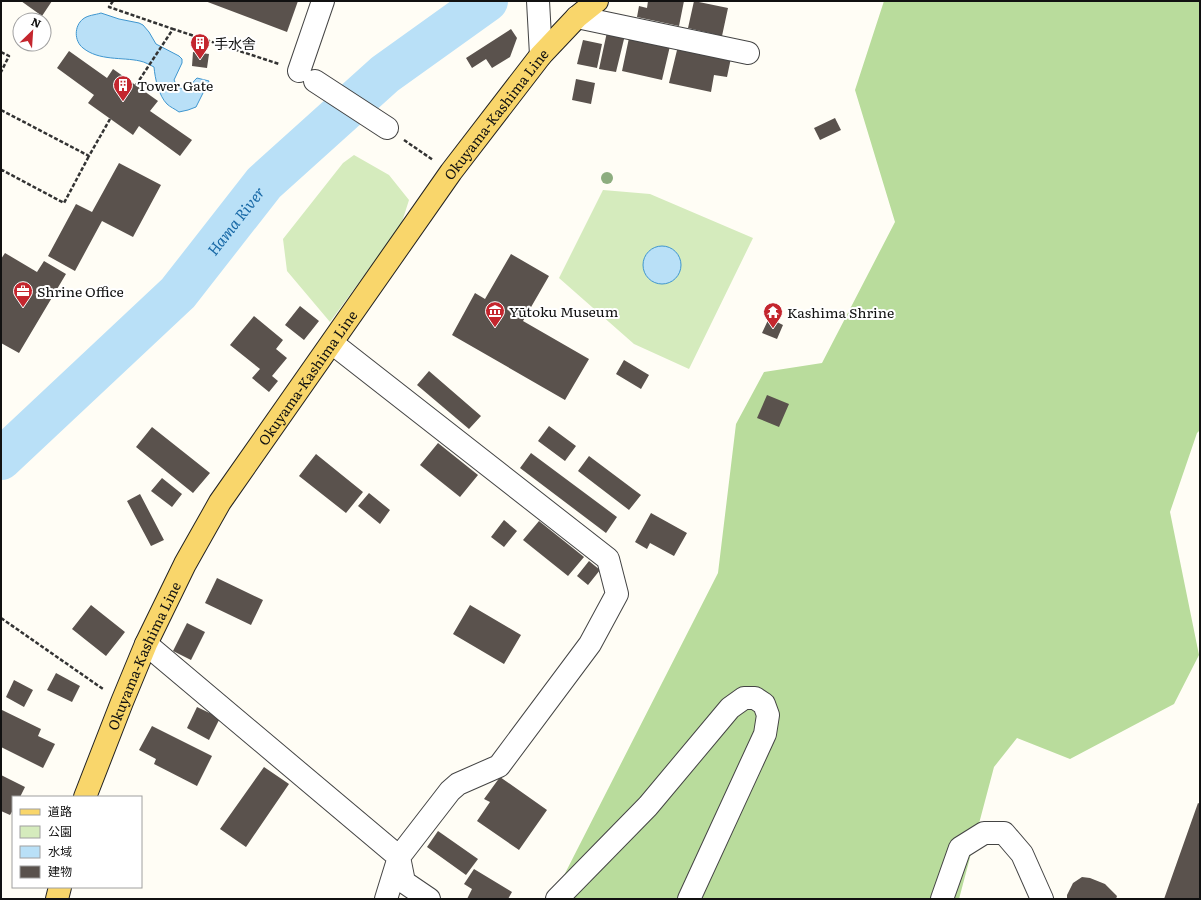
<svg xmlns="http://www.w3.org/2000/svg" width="1201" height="900" font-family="Literata,'Noto Sans JP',serif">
<rect width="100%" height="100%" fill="#fffdf5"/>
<path fill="#d5ebbd" d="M354,155L389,175L409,200L401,225L330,322L287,271L283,239L343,163Z
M603,190L650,194L753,238L689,369L634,344L559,278Z"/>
<path fill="#b9dc9c" d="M884,1H1200V430L1197,433L1170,512L1199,655L1174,704L1070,759L1017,738L994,767L959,899H552L718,573L736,424L764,372L822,363L895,222L855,90Z"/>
<path fill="#b9e0f7" stroke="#3f96cf" d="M101,13L119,19L139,23L143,25L149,32L156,44L179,56L182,59V63L174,80C176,85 183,93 189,88C192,85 193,81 197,78L209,81L196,107L188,110L179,112C175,109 170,107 167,104C159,96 155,79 154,67C150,65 145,62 140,61C122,57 99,61 83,48C74,41 74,26 83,19C88,15 95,15 101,13Z
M643 265a19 19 0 1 1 38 0a19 19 0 1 1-38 0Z"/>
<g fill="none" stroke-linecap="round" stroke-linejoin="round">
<path stroke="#b9e0f7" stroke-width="42" id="s1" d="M1,459L178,293L264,183L385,74L487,1"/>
</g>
<path fill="#5a524d" d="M21,1H52L42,16Z
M205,1H298L287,32Z
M648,1H684L679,26L637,17L639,6L647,8Z
M694,1L728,8L722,36L688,28Z
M511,29L517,38L510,57L492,68L486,59L472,68L466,58Z
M607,32L625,35L616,72L599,69Z
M629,38L670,46L662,80L622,71Z
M583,40L602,44L597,68L577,64Z
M678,46L731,58L727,77L714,75L711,92L669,83Z
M69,51L107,78L113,69L158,101L150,111L192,140L180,156L139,126L133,135L88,103L94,95L57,68Z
M193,52L209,54L207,68L192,66Z
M576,79L595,83L591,104L572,100Z
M835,118L841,130L820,140L814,128Z
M119,163L161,185L133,237L102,221L75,271L48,256L76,204L92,212Z
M5,253L37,272L44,261L66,274L19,353L1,343V259Z
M511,254L549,276L523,321L589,359L565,400L452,335L475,293L485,299Z
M300,306L319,321L304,340L285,325Z
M254,316L283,340L276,349L287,358L272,376L278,381L269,392L252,378L260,369L230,345Z
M769,318L783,325L777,339L762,333Z
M624,360L649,375L641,389L616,374Z
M429,371L481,416L469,429L417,385Z
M767,395L789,404L779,427L757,418Z
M549,426L576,446L565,461L538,441Z
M152,427L210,473L193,493L136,447Z
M438,443L478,475L460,497L420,465Z
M531,453L617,517L606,533L520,468Z
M316,454L363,492L346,513L299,476Z
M589,456L641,495L629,510L578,471Z
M162,478L182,494L172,507L151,491Z
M369,493L390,510L380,524L358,506Z
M140,494L164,540L151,546L127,501Z
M651,513L687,533L674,556L650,543L647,549L635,542Z
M504,520L517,531L504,547L491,537Z
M539,521L584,557L568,576L523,540Z
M589,561L600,570L588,585L577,576Z
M217,578L263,600L251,625L205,603Z
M91,605L125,632L106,656L72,629Z
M470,605L521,635L504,664L453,634Z
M187,623L205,632L191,660L173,651Z
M56,673L80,686L72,702L47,690Z
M14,680L33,690L24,707L6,697Z
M197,707L220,718L209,740L187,728Z
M2,710L41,729L38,736L55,744L43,768L1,747V712Z
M152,726L212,756L197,786L154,764L156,759L139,750Z
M264,767L289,784L246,847L220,829Z
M1,775L25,787L20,797H13V810L10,815L1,811Z
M500,777L547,810L519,850L477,821L490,802L484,799Z
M1198,803L1200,804V899H1164Z
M438,831L478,859L466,875L427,847Z
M474,869L512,892L508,899H467L472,889L464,884Z
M1082,877L1090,878L1105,884L1117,896L1116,899H1067V895L1073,883Z"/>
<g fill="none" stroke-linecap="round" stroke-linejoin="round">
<g stroke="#444" stroke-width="24">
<path id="minor" d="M538,1L541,55
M577,17L748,53
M299,71L323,1
M315,81L387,128
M332,343L608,559L617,594L590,644L499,766L458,784L450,791L399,857L386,899
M146,644L399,857L404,882L429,899
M557,899L648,806L730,708L744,698H755L764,704L768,715L765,734L689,899
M942,899L960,848L984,833H1004L1022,854L1042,899"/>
</g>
<g stroke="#222" stroke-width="24">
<g id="major">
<path id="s2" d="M85,797L122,702L146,644L185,564L220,502L451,172L541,55L577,17L597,1"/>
<path d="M57,899L60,887"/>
</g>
</g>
<path stroke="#333" stroke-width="2.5" stroke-dasharray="4 2" stroke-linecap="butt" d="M113,1L109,7L173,29
M1,52L9,56L1,72
M136,85L173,29L279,64
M1,110L89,156L110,119
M404,140L433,160
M1,171L2,170L64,203L89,156
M1,618L103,689"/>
<use href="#minor" stroke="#fff" stroke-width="22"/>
<use href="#major" stroke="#f9d66b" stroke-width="22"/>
</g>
<circle fill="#8dad7f" cx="607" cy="178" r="6"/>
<defs>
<g id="building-pin" transform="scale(1)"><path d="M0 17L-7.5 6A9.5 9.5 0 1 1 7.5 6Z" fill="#c4262e" stroke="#fff"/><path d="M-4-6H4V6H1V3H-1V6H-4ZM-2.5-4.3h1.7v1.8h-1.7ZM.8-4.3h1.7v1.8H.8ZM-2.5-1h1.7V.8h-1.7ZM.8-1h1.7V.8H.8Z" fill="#fff"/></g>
<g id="office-pin" transform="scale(1)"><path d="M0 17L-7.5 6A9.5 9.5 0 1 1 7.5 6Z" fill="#c4262e" stroke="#fff"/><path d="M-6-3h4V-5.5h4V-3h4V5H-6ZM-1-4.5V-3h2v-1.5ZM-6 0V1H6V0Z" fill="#fff"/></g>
<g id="museum-pin" transform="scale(1)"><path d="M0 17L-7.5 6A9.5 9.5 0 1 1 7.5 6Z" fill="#c4262e" stroke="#fff"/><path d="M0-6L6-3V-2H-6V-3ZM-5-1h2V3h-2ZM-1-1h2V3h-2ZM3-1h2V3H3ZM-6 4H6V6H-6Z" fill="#fff"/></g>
<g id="temple-pin" transform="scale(1)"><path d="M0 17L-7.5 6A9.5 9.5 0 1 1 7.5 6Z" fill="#c4262e" stroke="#fff"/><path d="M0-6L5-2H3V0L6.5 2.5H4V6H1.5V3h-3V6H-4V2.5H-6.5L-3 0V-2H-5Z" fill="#fff"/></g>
</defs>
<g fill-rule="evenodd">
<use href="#building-pin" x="200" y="43"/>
<use href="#building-pin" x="123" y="85"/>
<use href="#office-pin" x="23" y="291"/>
<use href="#museum-pin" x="495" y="311"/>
<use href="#temple-pin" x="773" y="312"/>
</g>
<g text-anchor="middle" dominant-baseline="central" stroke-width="4" stroke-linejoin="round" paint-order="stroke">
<g font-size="14" fill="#111" stroke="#fff" text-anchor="start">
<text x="214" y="43">手水舎</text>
<text x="137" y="85">Tower Gate</text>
<text x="37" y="291">Shrine Office</text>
<text x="509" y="311">Yūtoku Museum</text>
<text x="787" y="312">Kashima Shrine</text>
</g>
<g font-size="14" fill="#111" stroke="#fff">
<text stroke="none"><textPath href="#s2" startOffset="801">Okuyama-Kashima Line</textPath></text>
<text stroke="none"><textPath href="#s2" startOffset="477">Okuyama-Kashima Line</textPath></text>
<text stroke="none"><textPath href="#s2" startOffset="153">Okuyama-Kashima Line</textPath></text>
</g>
<g font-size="15" font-style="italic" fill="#1768a6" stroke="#fff">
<text stroke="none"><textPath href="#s1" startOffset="335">Hama River</textPath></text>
</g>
</g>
<rect width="1201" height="900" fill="none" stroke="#111111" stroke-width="4"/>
<rect x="12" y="796" width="130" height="92" fill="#ffffff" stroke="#a0a0a0"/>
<rect x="20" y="809" width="20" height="6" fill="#f9d66b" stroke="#a0a0a0"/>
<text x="48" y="816" font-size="12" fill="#111111">道路</text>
<rect x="20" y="826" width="20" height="12" fill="#d5ebbd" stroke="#a0a0a0"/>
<text x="48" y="836" font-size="12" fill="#111111">公園</text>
<rect x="20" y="846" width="20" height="12" fill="#b9e0f7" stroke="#a0a0a0"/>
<text x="48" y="856" font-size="12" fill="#111111">水域</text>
<rect x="20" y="866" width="20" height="12" fill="#5a524d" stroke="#a0a0a0"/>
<text x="48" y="876" font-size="12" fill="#111111">建物</text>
<g transform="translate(32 32) rotate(25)"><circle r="19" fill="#ffffff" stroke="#a0a0a0"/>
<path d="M0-3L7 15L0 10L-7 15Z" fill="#c4262e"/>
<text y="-6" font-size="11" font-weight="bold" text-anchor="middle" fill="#111111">N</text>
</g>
</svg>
